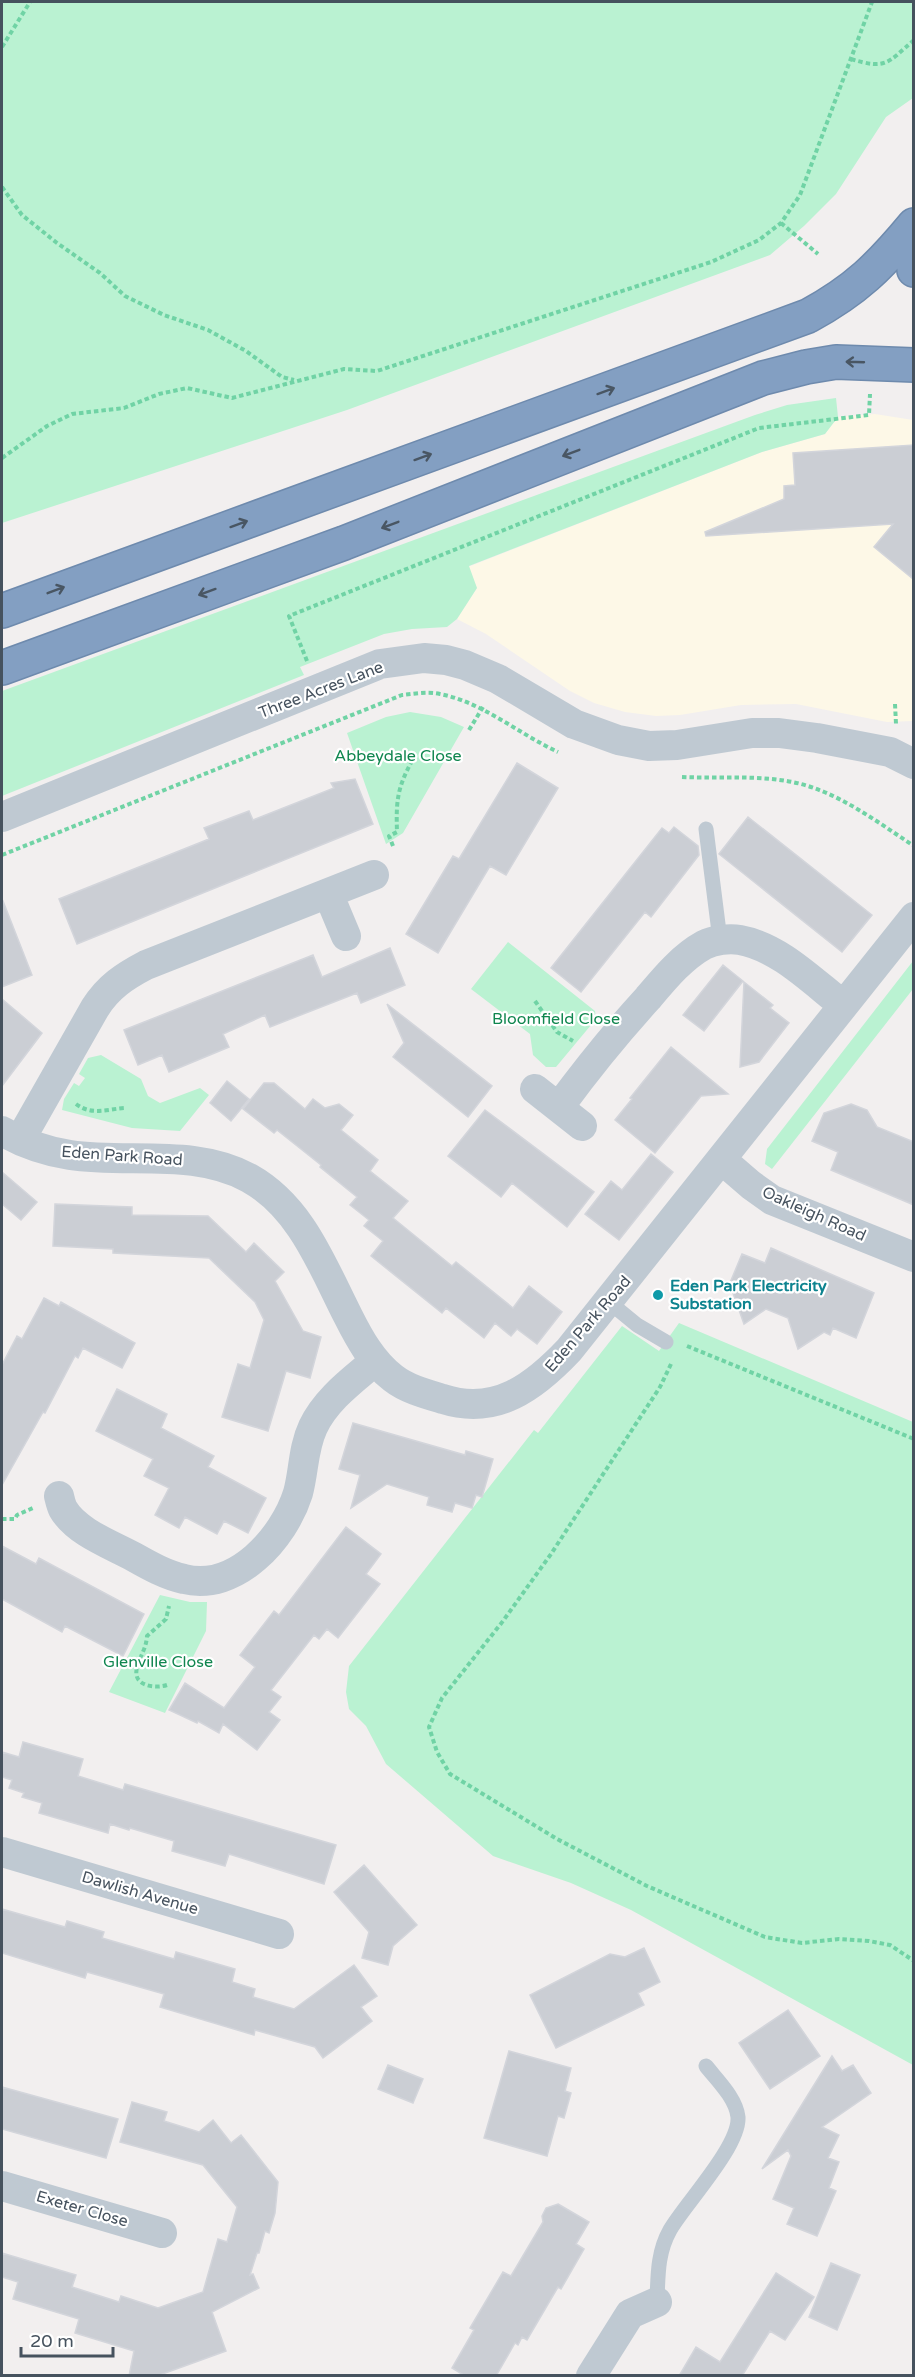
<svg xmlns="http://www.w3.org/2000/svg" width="915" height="2377" font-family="'Varela Round',sans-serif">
<rect width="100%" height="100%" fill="#f2efef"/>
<path fill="#fdf8e7" d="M875,414L913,420V721L887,722L796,704L741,705L680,715L656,716L625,712L594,703L570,691L486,634L457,619L477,588L468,567L762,452L825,434L838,417Z"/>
<path fill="#baf2d2" d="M2,2H913V98L886,117L836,194L804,226L770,255L347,410L2,523Z
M836,398L838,417L825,434L762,452L469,566L477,588L457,619L447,627L412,629L384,634L300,667L304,675L2,796V691L755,415L787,405Z
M410,712L441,717L464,727L403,833L386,844L347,733L386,717Z
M508,942L595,1011L596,1019L556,1067H546L533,1055L530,1034L471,989Z
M913,961V989L772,1169L765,1164L767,1149Z
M101,1055L141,1079L148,1096L160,1103L200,1088L209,1095L180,1131L132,1128L62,1110L64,1099L74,1083L79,1086L85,1078L79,1074L88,1058Z
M679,1323L913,1422V2065L631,1910L571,1883L493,1856L386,1764L366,1726L349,1709L346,1692L349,1666L534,1430L538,1433L622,1326L659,1351Z
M160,1595L190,1602H207L206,1631L165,1713L109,1692Z"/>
<path fill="#cbced4" stroke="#d3d5db" stroke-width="1.5" d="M914,445L913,579L874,547L893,524L706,536L705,532L784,499V486L795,485L793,453Z
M517,763L558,788L506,875L490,866L438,953L406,934L453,856L459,859Z
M355,779L373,824L77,944L59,899L209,839L204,828L249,811L253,820L334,788L331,783Z
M748,817L872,915L842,952L719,854Z
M674,827L698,846L699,855L651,917L645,912L581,992L551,968L662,828L669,833Z
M3,901L32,975L2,987V902Z
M390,948L405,985L361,1003L357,993L270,1027L265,1015L223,1034L229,1047L169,1072L162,1055L138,1065L124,1030L313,955L322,977Z
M723,965L743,981L704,1031L683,1015Z
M744,982L773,1005L770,1008L789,1023L759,1062L740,1067Z
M2,999L42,1033L2,1086Z
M387,1004L492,1086L468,1117L393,1057L404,1043Z
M671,1047L728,1094L701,1096L655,1153L615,1120L632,1099L630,1098Z
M227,1081L249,1099L231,1121L210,1103Z
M264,1083H274L305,1109L313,1099L325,1108L339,1104L353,1115L341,1130L378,1160L370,1171L408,1201L393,1218L452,1266L456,1262L513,1308L529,1286L562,1312L537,1344L517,1329L511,1336L495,1323L484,1338L446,1308L442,1313L371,1256L383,1241L364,1226L369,1220L350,1205L357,1197L320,1167L321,1165L277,1130L274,1133L243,1109Z
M851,1104L867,1110L877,1127L914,1142V1205L831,1170L838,1152L812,1141L824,1113Z
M485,1110L594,1192L567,1227L512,1183L501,1197L448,1156Z
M651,1154L673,1172L619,1240L585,1214L611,1181L622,1190Z
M2,1172L37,1202L21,1220L2,1204Z
M55,1204L132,1207V1215L208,1216L246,1252L254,1243L284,1272L275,1281L303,1331L321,1337L310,1378L286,1371L268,1431L222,1417L238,1364L250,1368L264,1320L255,1302L209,1258L113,1253V1249L53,1246Z
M771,1248L874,1293L856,1338L833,1328L830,1335L824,1332L798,1349L788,1318L766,1309L744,1324L733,1293L727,1290L742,1254L765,1263Z
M44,1298L59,1306L61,1302L135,1343L122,1368L83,1348L78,1358L75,1356L45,1413L43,1412L2,1485V1365L17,1336L22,1339Z
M117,1389L167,1414L161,1428L214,1456L208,1467L266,1498L248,1533L224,1521L217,1534L185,1517L179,1528L155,1515L169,1488L144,1476L153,1459L96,1431Z
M353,1423L465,1455L466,1451L493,1459L482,1497L476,1495L472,1508L455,1503L452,1512L427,1505L429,1497L387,1484L351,1508L360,1475L339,1469Z
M346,1527L381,1554L366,1574L380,1584L338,1638L327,1629L319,1639L314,1635L271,1690L281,1697L269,1712L280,1720L257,1750L223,1724L219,1733L198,1721L197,1723L169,1710L185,1683L224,1708L255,1667L240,1655L274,1611L279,1615Z
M2,1546L36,1564L39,1558L144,1614L123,1656L65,1626L62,1632L2,1599Z
M23,1742L83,1759L78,1776L123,1790L125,1784L336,1845L324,1884L229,1854L225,1866L172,1851L174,1841L130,1828L129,1830L110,1824L108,1833L39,1813L42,1803L22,1797L24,1793L9,1788L12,1780L2,1777V1752L19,1757Z
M364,1865L417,1925L393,1946L388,1965L362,1958L369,1932L334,1892Z
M2,1909L65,1927L67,1921L104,1932L102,1938L174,1959L176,1952L235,1969L232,1982L255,1989L253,1997L294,2009L354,1965L377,1996L361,2007L372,2021L323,2058L315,2047L255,2030L254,2035L160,2007L164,1994L87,1972L85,1978L2,1953Z
M644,1948L660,1982L638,1993L644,2005L556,2048L530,1995L610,1954L625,1957Z
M788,2010L820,2056L770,2089L739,2043Z
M509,2051L571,2068L565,2091L571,2093L564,2118L558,2116L547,2156L484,2138Z
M832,2056L842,2071L853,2065L871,2093L822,2127L839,2135L828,2158L839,2162L829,2188L836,2191L817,2236L787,2224L794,2208L773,2199L791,2156L788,2150L762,2169Z
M388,2065L423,2079L413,2103L378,2089Z
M2,2087L118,2119L106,2158L2,2129Z
M132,2102L167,2112L164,2121L199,2132L213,2120L231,2143L241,2135L278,2182L275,2213L269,2233L265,2231L259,2253H257L250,2275L253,2274L259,2288L212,2312L226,2351L157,2376H129L134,2351L75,2333L79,2319L13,2299L18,2282L2,2277V2253L76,2275L72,2287L119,2302L121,2296L158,2308L203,2292L218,2239L227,2242L237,2207L203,2165L120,2142Z
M558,2204L589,2222L576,2244L584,2249L561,2289L558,2287L527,2340L522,2337L518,2345L515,2343L496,2376H465L452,2368L474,2330L470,2328L503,2272L511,2276L543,2222L542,2216L546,2208Z
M831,2263L860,2275L837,2330L809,2317Z
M776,2273L814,2297L785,2340L770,2331L742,2376H679L696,2347L720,2362Z"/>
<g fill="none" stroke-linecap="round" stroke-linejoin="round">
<g stroke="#6e8aad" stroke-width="36">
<path id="highway" d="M914,243V270
M2,611L808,316C856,290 880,266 914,225
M2,668L344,543L763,378L806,367L836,362L914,365"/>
</g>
<path stroke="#70d3a5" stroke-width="4" stroke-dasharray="4.5 3" stroke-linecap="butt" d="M2,47L30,2
M851,59C887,70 887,63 914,40
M2,187L22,215L57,243L100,273L125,296L164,315L208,330L246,351L282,377L294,380
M781,223L818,254
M2,458L47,426L72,414L124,408L159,394L187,388L232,398L344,369L377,371L711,262L759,240L781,223L800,195L872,2
M307,661L289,616L759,428L869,415L870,394
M895,704L896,724
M469,730L483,707
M682,777C726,779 772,773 814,788C850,801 882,825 914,846
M393,846L389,836L397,832C396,802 397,788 412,761
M2,855L402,695C414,694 427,691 440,694C482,702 519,734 558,752
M535,1001L557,1032L573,1041
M76,1104C92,1116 107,1109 125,1108
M687,1346L914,1439
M671,1364L660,1387L551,1554L503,1621L442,1698L429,1727L437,1752L450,1774L557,1839L647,1886L765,1937L802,1943L839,1939L869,1941L890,1945L914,1961
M2,1519H15L17,1515L33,1508
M167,1685C155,1689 132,1686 137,1668C140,1655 146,1650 147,1636L166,1619L169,1606"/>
<path stroke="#bfc9d2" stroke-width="15" d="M706,829L720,940
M609,1302L637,1325L666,1342
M657,2302C658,2277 657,2253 670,2230C685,2204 740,2146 738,2117C736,2098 717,2080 706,2066"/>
<path stroke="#bfc9d2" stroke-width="30" d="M2,817L380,664L424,658L446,660L465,665L498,679L574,724L618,740L649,746L677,745L752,733H779L817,738L890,752L914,764
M328,893L346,936
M535,1089L582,1126
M559,1107C587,1069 616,1033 648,998C664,979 682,957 704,945C714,940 729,938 740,940C779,947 812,981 843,1005
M2,1131C22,1143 46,1151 70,1155C128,1164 194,1148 249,1178C301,1207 322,1265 348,1316C359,1338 372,1362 393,1378C407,1389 426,1394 443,1399C496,1416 534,1387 569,1350L914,917
M20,1140L95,1008C108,987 125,976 146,965L374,875
M722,1160L751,1185L772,1200L914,1257
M59,1496C60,1500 61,1505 63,1509C76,1532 112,1545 134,1557C150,1566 166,1575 184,1579C236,1592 284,1538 298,1493C304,1471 303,1448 313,1427C326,1399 353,1380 375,1361
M2,1852L279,1934
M2,2186L162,2233
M591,2376L630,2314L657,2302"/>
<use href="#highway" stroke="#839fc2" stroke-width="33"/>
</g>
<defs><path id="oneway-shaft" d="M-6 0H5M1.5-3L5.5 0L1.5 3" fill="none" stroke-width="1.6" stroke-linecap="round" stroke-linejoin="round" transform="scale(1.5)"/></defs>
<g stroke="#495663">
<use href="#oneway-shaft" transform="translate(855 362) rotate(-178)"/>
<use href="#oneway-shaft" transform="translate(606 391) rotate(-20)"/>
<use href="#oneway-shaft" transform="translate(571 453) rotate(159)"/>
<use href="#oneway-shaft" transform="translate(423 457) rotate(-20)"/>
<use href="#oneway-shaft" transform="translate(239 524) rotate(-20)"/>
<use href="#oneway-shaft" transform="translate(390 525) rotate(159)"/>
<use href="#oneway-shaft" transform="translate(56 590) rotate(-21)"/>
<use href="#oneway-shaft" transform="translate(207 592) rotate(160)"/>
</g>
<circle fill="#0f9aa8" stroke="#fff" stroke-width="2" cx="658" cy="1295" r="6"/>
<g text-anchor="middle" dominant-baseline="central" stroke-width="4.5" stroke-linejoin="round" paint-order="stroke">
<g font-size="16" fill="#46525e" stroke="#fff">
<text transform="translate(321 690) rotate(-21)">Three Acres Lane</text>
<text transform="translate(122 1156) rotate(4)">Eden Park Road</text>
<text transform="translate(814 1214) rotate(24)">Oakleigh Road</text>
<text transform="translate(588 1324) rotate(-49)">Eden Park Road</text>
<text transform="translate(140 1893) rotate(16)">Dawlish Avenue</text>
<text transform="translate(82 2209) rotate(16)">Exeter Close</text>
</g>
<g font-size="16" fill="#10864f" stroke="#fff">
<text x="398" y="756">Abbeydale Close</text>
<text x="556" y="1019">Bloomfield Close</text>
<text x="158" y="1662">Glenville Close</text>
</g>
<g font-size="16" font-weight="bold" fill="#0d838f" stroke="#fff" text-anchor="start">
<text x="670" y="1286">Eden Park Electricity<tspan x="670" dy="18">Substation</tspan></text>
</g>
</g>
<rect width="915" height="2377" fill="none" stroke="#46525e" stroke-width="6"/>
<path d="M21 2347v9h92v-9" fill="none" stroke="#46525e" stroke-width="3"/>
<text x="30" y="2347" font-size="18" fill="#46525e" stroke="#ffffff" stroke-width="4.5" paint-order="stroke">20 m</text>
</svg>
